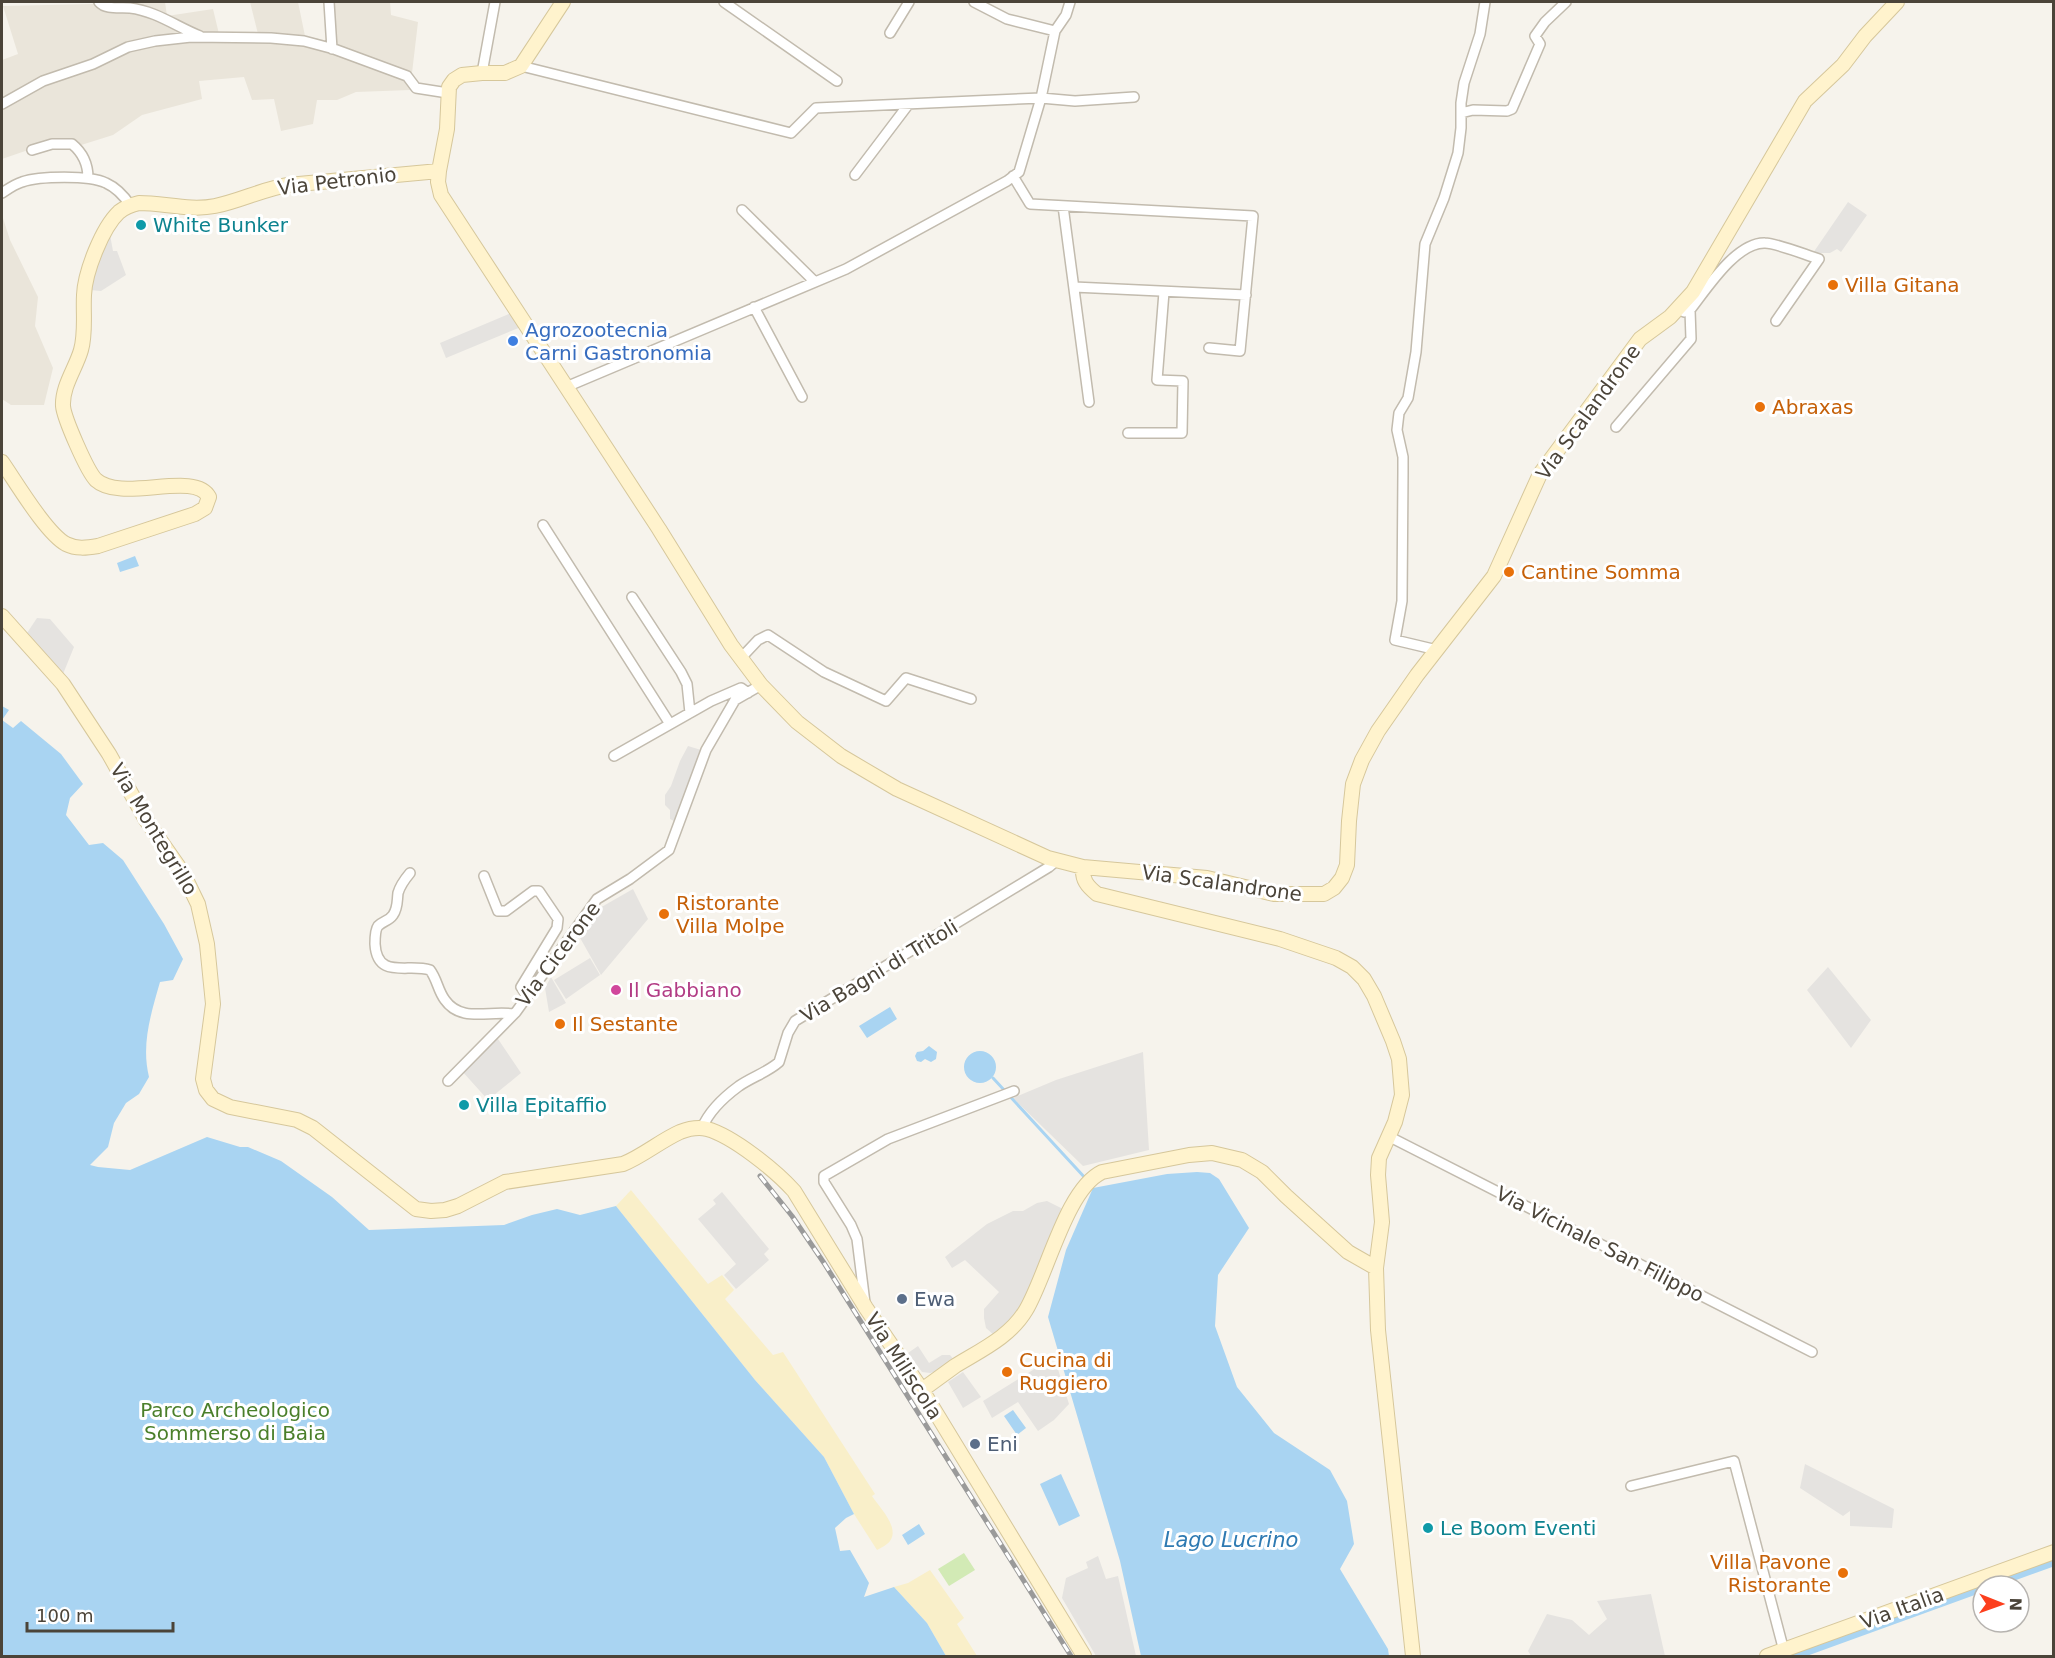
<svg xmlns="http://www.w3.org/2000/svg" width="2055" height="1658" font-family="'DejaVu Sans',sans-serif">
<rect width="100%" height="100%" fill="#f6f3ec"/>
<path fill="#eae5da" d="M92,2H165L167,16L213,9L219,34H258L250,2H298L305,36L328,41L325,2H390L391,15L418,22L410,90L356,92L337,100H317L313,124L281,131L274,99L252,100L244,77L199,81L202,99L142,115L113,135L78,146L63,138L2,159V60L18,54L3,6L93,4Z
M2,215L10,240L38,297L35,326L53,368L44,405H11L2,399Z"/>
<path fill="#d2eab5" d="M964,1553L975,1570L949,1586L938,1569Z"/>
<path fill="#f9efc9" d="M631,1190L708,1284L722,1275L734,1290L725,1299L773,1355L783,1352L875,1494L872,1496C879,1507 900,1527 890,1541C887,1545 881,1548 877,1550L854,1514L824,1457L755,1380L616,1206Z
M930,1570L964,1618L957,1624L977,1656H946L927,1623L894,1587L908,1583Z"/>
<path fill="#e5e3e0" d="M1848,202L1867,215L1841,252L1837,249L1830,253H1813Z
M110,235L113,251H117L126,275L101,291L90,290L95,271Z
M511,313L521,327L446,358L440,343Z
M37,618L50,619L74,647L63,674L27,633Z
M688,746L701,750L674,821L670,819V810L665,805V795L671,786L680,761Z
M633,889L648,919L601,975L579,936L583,926L598,909Z
M590,958L600,975L566,999L554,980Z
M1828,967L1871,1020L1851,1048L1807,990Z
M551,977L566,1003L549,1012L545,988Z
M496,1036L521,1073L488,1100L462,1071Z
M1143,1052L1149,1150L1083,1166L1013,1098L1056,1080Z
M722,1192L769,1249L764,1254L769,1260L736,1289L724,1275L736,1264L698,1219L716,1204L713,1200Z
M1047,1201L1063,1209L1022,1306L1003,1331L995,1336L986,1328L984,1318V1309L999,1292L965,1260L952,1268L945,1257L987,1224L1013,1211H1023L1037,1203Z
M918,1346L929,1363L942,1355H950L956,1362L938,1371L930,1373L922,1372L908,1353Z
M1044,1363H1056L1069,1404L1054,1420L1038,1431L1018,1402L992,1418L983,1401Z
M963,1372L981,1397L963,1408L948,1382Z
M1805,1464L1894,1509L1892,1528L1850,1526V1511L1843,1516L1800,1488Z
M1098,1556L1106,1579L1118,1576L1136,1656H1096L1062,1598L1066,1578L1088,1568L1086,1562Z
M1651,1594L1665,1656H1531L1528,1651L1547,1614L1572,1620L1589,1635L1607,1619L1597,1601Z"/>
<path fill="#a9d4f2" d="M135,556L139,566L120,572L117,563Z
M2,706L9,710L2,720L13,728L21,721L61,754L83,784L70,798L66,815L89,845L103,843L123,860L164,924L183,959L173,980L160,982C151,1014 141,1044 149,1077L139,1094L126,1103L114,1123L108,1147L90,1165L98,1167L130,1170L207,1137L240,1147H248L281,1161L332,1197L369,1230L504,1225L532,1215L557,1209L580,1215L616,1206L755,1380L824,1457L854,1514L846,1518L835,1528L840,1551L850,1550L869,1583L864,1597L894,1587L927,1623L946,1656H2Z
M890,1007L897,1019L867,1038L859,1026Z
M929,1046L937,1052L936,1059L931,1062L925,1059L921,1062L917,1061L915,1056L917,1052L923,1051Z
M964 1067a16 16 0 1 1 32 0a16 16 0 1 1-32 0Z
M1197,1172L1210,1173L1219,1179L1249,1228L1218,1275L1215,1326L1237,1387L1274,1433L1330,1470L1347,1501L1354,1544L1340,1569L1388,1649L1389,1656H1141L1120,1561L1048,1317L1066,1250L1093,1188L1167,1174Z
M1013,1410L1026,1428L1017,1435L1004,1416Z
M1061,1474L1080,1516L1059,1526L1040,1484Z
M919,1524L925,1534L908,1545L902,1535Z"/>
<g fill="none" stroke-linecap="round" stroke-linejoin="round">
<path stroke="#a9d4f2" stroke-width="3" d="M993,1078L1087,1180"/>
<path stroke="#a9d4f2" stroke-width="10" d="M1792,1656L2054,1561"/>
<g stroke="#c2bbae" stroke-width="12">
<path id="street" d="M99,2C106,10 120,7 130,8C156,11 177,27 200,36
M329,2L332,49
M724,2L837,81
M1055,31L1066,15L1070,2
M890,33L909,2
M521,66L791,133L816,108L1041,98L1075,101L1134,97
M482,73L495,2
M2,104L43,81L93,64L128,47L155,41L191,37L271,38L304,41L334,49L407,76L416,88L448,93
M1461,113L1473,110L1507,111L1512,109L1540,44L1535,36L1545,22L1566,2
M32,150L52,144H72C83,153 88,164 88,178
M855,175L908,105
M1013,176L1030,204L1253,216L1240,351L1209,348
M2,193C8,189 15,184 22,182C39,176 90,175 106,183C117,188 124,196 130,205
M1063,206L1089,402
M742,210L815,282
M1074,287L1246,295
M754,307L802,397
M1690,310C1706,290 1736,242 1765,243C1776,243 1806,255 1819,259L1776,321
M566,387L846,269L1007,181L1019,172L1041,98L1055,31L1007,19L974,2
M1616,427L1691,339L1690,310L1684,312
M1128,433H1182L1183,381L1157,380L1164,292
M543,525L670,724
M632,597L681,672L687,684L690,713
M1437,650L1395,640L1402,601L1403,472V457L1397,430L1399,413L1408,398L1416,352L1425,244L1444,198L1458,153L1461,128V103L1464,83L1480,34L1485,2
M741,658L758,640L768,635L824,672L886,701L906,678L971,699
M614,756L711,701L741,688L748,693
M410,873C405,879 400,886 398,893C397,901 398,908 393,915C389,921 383,921 378,926C375,930 375,939 375,944C377,980 408,963 430,970C437,979 438,991 445,1000C461,1023 490,1010 513,1014
M484,876L498,911H506L533,891H539L558,919L557,928L521,987L527,996
M448,1081L516,1012L597,899L630,879L669,850L706,750L735,700L761,685
M702,1128C709,1111 724,1097 739,1086C752,1077 768,1072 779,1062L788,1033L795,1021L1049,867L1056,861
M1388,1136L1812,1352
M865,1303L857,1239L851,1225L824,1182V1176L888,1139L1014,1091
M1631,1486L1734,1461L1784,1651"/>
</g>
<g stroke="#d6c79b" stroke-width="16">
<path id="secondary" d="M563,2L521,66L505,73H482L462,75L454,80L449,87L447,129L439,171L438,182L441,195L659,529L731,645L761,685L797,722L841,756L897,789L1048,858L1083,867L1207,878L1274,894H1324L1334,888L1342,878L1347,865L1349,821L1353,784L1362,760L1378,731L1417,675L1494,576L1540,474L1640,339L1670,317L1693,292L1805,101L1843,65L1865,36L1897,2
M2,462C16,482 46,533 66,544C76,549 86,548 98,546L195,514L205,508L209,497C195,470 121,503 96,480C87,471 64,418 63,406C62,386 76,368 81,350C86,333 83,313 84,295C85,272 102,228 119,212C125,207 131,205 139,203C164,203 190,211 215,206C240,201 263,189 288,185L439,171
M2,616L63,684L109,754L146,820L183,873L198,904L207,944L213,1004L203,1079L206,1090L213,1099L230,1107L297,1120L313,1128L416,1209L431,1211L445,1210L458,1206L505,1182L623,1164C643,1156 660,1141 680,1132C688,1129 699,1127 707,1129C733,1136 776,1171 794,1191L866,1308L922,1390L1084,1656
M1083,867C1082,880 1087,886 1097,894L1280,939L1336,958L1352,967L1364,979L1374,996L1393,1041L1399,1059L1402,1095L1395,1122L1379,1158L1378,1175L1382,1222L1376,1268L1378,1330L1413,1656
M922,1390C933,1382 944,1374 955,1366C981,1350 1010,1337 1026,1310C1047,1275 1066,1189 1102,1172L1189,1155L1212,1153L1242,1160L1262,1172L1286,1196L1348,1252L1376,1268
M1767,1656L2054,1552"/>
</g>
<use href="#street" stroke="#fff" stroke-width="9"/>
<use href="#secondary" stroke="#fff3cd" stroke-width="14"/>
<g stroke="#9a9a9a" stroke-width="5">
<path id="rail" d="M760,1176L792,1216L824,1263L1071,1656"/>
</g>
<use href="#rail" stroke="#fff" stroke-width="3" stroke-dasharray="9" stroke-linecap="butt"/>
</g>
<g fill="#0f9aa8" stroke="#fff" stroke-width="2">
<circle cx="141" cy="225" r="6"/>
<circle cx="464" cy="1105" r="6"/>
<circle cx="1428" cy="1528" r="6"/>
</g>
<g fill="#e8710a" stroke="#fff" stroke-width="2">
<circle cx="1833" cy="285" r="6"/>
<circle cx="1760" cy="407" r="6"/>
<circle cx="1509" cy="572" r="6"/>
<circle cx="664" cy="914" r="6"/>
<circle cx="560" cy="1024" r="6"/>
<circle cx="1007" cy="1372" r="6"/>
<circle cx="1843" cy="1573" r="6"/>
</g>
<circle fill="#3f7fe0" stroke="#fff" stroke-width="2" cx="513" cy="341" r="6"/>
<circle fill="#d1479c" stroke="#fff" stroke-width="2" cx="616" cy="990" r="6"/>
<g fill="#5c6f8a" stroke="#fff" stroke-width="2">
<circle cx="902" cy="1299" r="6"/>
<circle cx="975" cy="1444" r="6"/>
</g>
<g text-anchor="middle" dominant-baseline="central" stroke-width="6" stroke-linejoin="round" paint-order="stroke">
<g font-size="20" fill="#4b4439" stroke="#fff">
<text transform="translate(337 181) rotate(-7)">Via Petronio</text>
<text transform="translate(1588 412) rotate(-54)">Via Scalandrone</text>
<text transform="translate(154 829) rotate(59)">Via Montegrillo</text>
<text transform="translate(1222 883) rotate(8)">Via Scalandrone</text>
<text transform="translate(558 954) rotate(-53)">Via Cicerone</text>
<text transform="translate(879 971) rotate(-31)">Via Bagni di Tritoli</text>
<text transform="translate(1600 1244) rotate(27)">Via Vicinale San Filippo</text>
<text transform="translate(904 1366) rotate(57)">Via Miliscola</text>
<text transform="translate(1902 1608) rotate(-20)">Via Italia</text>
</g>
<g font-size="20" fill="#0d838f" stroke="#fff" text-anchor="start">
<text x="153" y="225">White Bunker</text>
<text x="476" y="1105">Villa Epitaffio</text>
<text x="1440" y="1528">Le Boom Eventi</text>
</g>
<g font-size="20" fill="#c56008" stroke="#fff" text-anchor="start">
<text x="1845" y="285">Villa Gitana</text>
<text x="1772" y="407">Abraxas</text>
<text x="1521" y="572">Cantine Somma</text>
<text x="676" y="903">Ristorante<tspan x="676" dy="23">Villa Molpe</tspan></text>
<text x="572" y="1024">Il Sestante</text>
<text x="1019" y="1360">Cucina di<tspan x="1019" dy="23">Ruggiero</tspan></text>
<text x="1831" y="1562" text-anchor="end">Villa Pavone<tspan x="1831" dy="23">Ristorante</tspan></text>
</g>
<g font-size="20" fill="#366cbe" stroke="#fff" text-anchor="start">
<text x="525" y="330">Agrozootecnia<tspan x="525" dy="23">Carni Gastronomia</tspan></text>
</g>
<g font-size="20" fill="#b23c85" stroke="#fff" text-anchor="start">
<text x="628" y="990">Il Gabbiano</text>
</g>
<g font-size="20" fill="#4e5e75" stroke="#fff" text-anchor="start">
<text x="914" y="1299">Ewa</text>
<text x="987" y="1444">Eni</text>
</g>
<g font-size="20" fill="#4a7f2a" stroke="#fff">
<text x="235" y="1410">Parco Archeologico<tspan x="235" dy="23">Sommerso di Baia</tspan></text>
</g>
<g font-size="21" font-style="italic" fill="#2e7ab2" stroke="#fff">
<text x="1231" y="1540">Lago Lucrino</text>
</g>
</g>
<rect width="2055" height="1658" fill="none" stroke="#4b4439" stroke-width="6"/>
<g transform="translate(2001 1604) rotate(91)"><circle r="28" fill="#ffffff" stroke="#b7b4b0" stroke-width="1.5"/>
<path d="M0-4.5L10 22L0 15L-10 22Z" fill="#fc3f1d"/>
<text y="-9" font-size="16" font-weight="bold" text-anchor="middle" fill="#4b4439">N</text>
</g>
<path d="M27 1622v9h146v-9" fill="none" stroke="#4b4439" stroke-width="3"/>
<text x="36" y="1622" font-size="18" fill="#4b4439" stroke="#ffffff" stroke-width="4.5" paint-order="stroke">100 m</text>
</svg>
